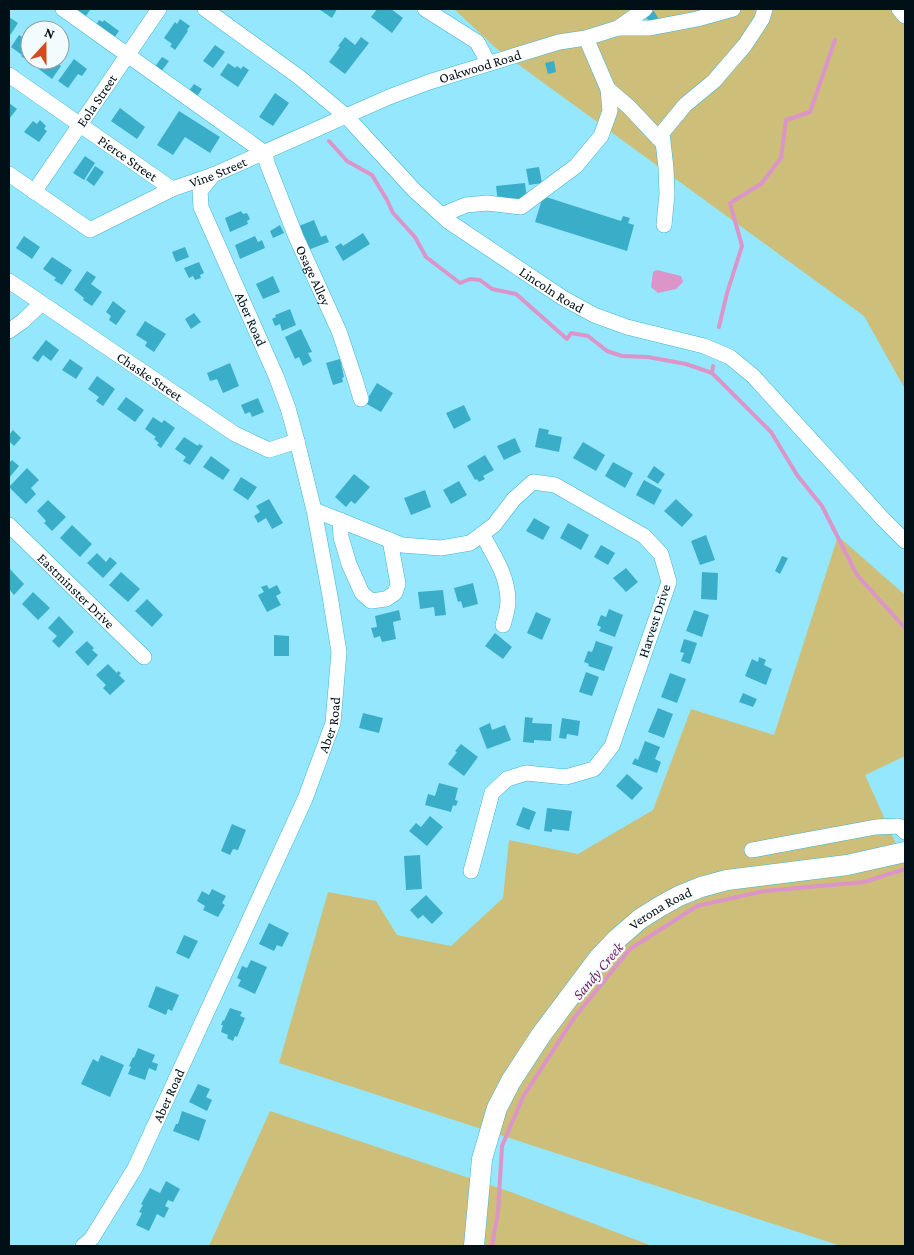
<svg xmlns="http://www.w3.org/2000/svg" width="914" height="1255" font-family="'Crimson Pro',serif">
<rect width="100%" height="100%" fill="#95e7fe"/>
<path fill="#cdbe7a" d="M454,9H905V389L864,316L497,49Z
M838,536L905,595V756L865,775L905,864V1246H841L279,1063L328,892L376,901L397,935L451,946L503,898L509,840L578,854L653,810L691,709L774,735Z
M270,1111L511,1192L652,1246H209Z"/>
<path fill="#dc95c8" d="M657,270L681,276L683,282L676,289L658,293L651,287L653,272Z"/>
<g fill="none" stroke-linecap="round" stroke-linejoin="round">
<path stroke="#dc95c8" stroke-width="4" d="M329,141L347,161L372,175L387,200L393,213L415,237L426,257L460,283L470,279L480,280L492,289L516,294L567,339L571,333L588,336L607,351L622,356L648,357L686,364L712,373
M719,327L727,293L742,246L730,203L761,184L781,158L786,120L810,112L835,40
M713,366L712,373L771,432L797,475L822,506L857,575L905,628
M492,1246L498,1212L502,1146L523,1097L574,1018L630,949L697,906L764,891L864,882L905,869"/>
</g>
<path fill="#3aaec9" d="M73,9H89L90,10L84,19Z
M320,9H337L332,18L320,10Z
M377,9H391L403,18L392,33L371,17Z
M654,11L658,18L651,23L646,17Z
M9,17L18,23L9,37Z
M180,19L190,26L187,30L188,31L175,50L170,46L172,44L164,38L175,22L177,24Z
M99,20L103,22L104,20L119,31L112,41L95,27Z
M19,35L30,42V60H33L31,63L21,56L22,55L11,47Z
M345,37L355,45L361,37L369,43L345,74L329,62L340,47L338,46Z
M215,45L225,52L213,68L203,61Z
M162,57L169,61L160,73L154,68Z
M74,59L87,69L82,76L78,74L68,88L58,81Z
M41,60H52L61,66L52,79L36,67Z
M554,61L556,72L548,74L545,63Z
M228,63L235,68L237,66L241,69L243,66L249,70L238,87L220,75Z
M194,84L202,89L196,98L188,92Z
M275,93L289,103L273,126L259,117Z
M9,103L17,109L9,119Z
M120,108L145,127L137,139L111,121Z
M179,111L220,137L210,153L185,137L173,155L157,145Z
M40,120L46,126L44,129L47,131L39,142L24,132L33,121L37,124Z
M85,156L95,163L84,180L73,173Z
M95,166L104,172L94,186L86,180Z
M539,167L542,183L529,185L526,169Z
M525,183L527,199L498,203L496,186Z
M543,196L621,221L623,216L630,218L628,223L634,225L627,251L535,222Z
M241,211L243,214L247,213L250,219L247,221L248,224L230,232L225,218Z
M314,220L321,237L326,235L329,242L308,250L299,226Z
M280,225L284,233L273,238L270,231Z
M363,233L370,244L343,261L335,247L341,243L343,246Z
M24,236L40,247L32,259L16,248Z
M255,236L258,242L262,240L265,248L240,259L235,245Z
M185,247L189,257L176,262L172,252Z
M52,257L72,270L62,285L54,280L56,278L43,269Z
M199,262L204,273L200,275L201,278L195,280L193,276L189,278L184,268Z
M87,271L96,277L91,284L102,292L92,306L83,300L84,298L74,290Z
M273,276L280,292L263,299L256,284Z
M113,301L126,311L116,325L109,320L111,316L106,312Z
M290,309L296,325L282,331L280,324L275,326L272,319L276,317L275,315Z
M194,313L201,322L191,329L185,319Z
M145,321L166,334L154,352L145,346L147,342L136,335Z
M301,329L312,352L308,353L312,361L303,366L299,357L295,359L285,337Z
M46,340L59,350L51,361L43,355L38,362L32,358Z
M70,359L83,368L76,379L62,370Z
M340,359L344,377L342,378L343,382L333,385L326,363Z
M230,363L239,386L223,393L217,379L210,381L207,373Z
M97,376L115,389L103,406L96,401L99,397L88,389Z
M377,383L393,393L381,412L365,403Z
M126,397L144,410L135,422L117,409Z
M258,398L264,412L252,417L250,412L245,414L241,405Z
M464,405L471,420L454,429L446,413Z
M153,417L162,423L164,420L175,428L161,448L157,445L159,443L154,439L156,437L145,429Z
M539,428L549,430L548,434L562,437L559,452L535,447Z
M13,430L21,438L14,446L9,441V435Z
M184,437L198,446L199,444L203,446L190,465L183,461L186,457L175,449Z
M515,438L521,452L504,460L497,446Z
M583,442L605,455L596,471L573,458Z
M485,455L494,470L483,476L485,479L479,482L477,479L475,480L467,466Z
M211,456L230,470L223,480L203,467Z
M12,460L19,466L9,478V463Z
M613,462L633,473L625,488L605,476Z
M654,466L665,474L658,484L647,477Z
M27,468L39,480L31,488L36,494L26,504L9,487Z
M354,474L370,487L355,504L351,501L346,507L335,497Z
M241,477L257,487L248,500L233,490Z
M644,480L662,490L654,505L636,495Z
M459,481L467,495L451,504L443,490Z
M425,490L431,507L411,515L404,498Z
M269,499L283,523L272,529L266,518L258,523L254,516L260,512L256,506Z
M676,499L693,515L682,527L664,511Z
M48,500L66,517L52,531L44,523L46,521L37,511Z
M534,518L550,527L543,540L526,531Z
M568,523L589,535L581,550L560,538Z
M72,525L92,544L80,557L60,538Z
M706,535L715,560L700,565L691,541Z
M601,545L615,553L608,565L594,557Z
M97,553L106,562L110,557L117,563L103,578L87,563Z
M782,556L788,558L780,574L775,571Z
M9,568L24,584L14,595L9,589Z
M626,568L638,582L626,592L613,578Z
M121,572L140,589L128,602L109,585Z
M702,572L718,573L717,600L701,599Z
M473,583L478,604L463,608L461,601L458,602L454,588Z
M267,585L269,589L277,585L281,593L276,596L281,605L267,612L258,595L264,592L261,587Z
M443,590L446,615L435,616L434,607L420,609L418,592Z
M33,592L50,608L38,620L22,604Z
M147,599L163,615L152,627L135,611Z
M609,609L623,615L615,637L599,631L601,627L597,625L601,615L606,617Z
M399,610L401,620L393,622L396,639L382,642L380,636L374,638L371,628L377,627L375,616Z
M694,610L709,615L702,637L686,631Z
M536,612L551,619L542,640L527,633Z
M59,616L74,632L59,648L52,641L57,636L48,628Z
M495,633L512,647L503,659L485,646Z
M274,635L289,636V656H274Z
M684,639L697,643L690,664L681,661L684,653L680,652Z
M87,641L94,648L92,650L98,655L88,666L75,652Z
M596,641L613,647L604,671L588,666L589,664L584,662L588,651L592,652Z
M759,657L766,660L764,665L772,669L766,685L745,676L752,659L758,662Z
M108,664L117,673L118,671L121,673L119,675L125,681L110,695L103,688L106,685L96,675Z
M586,672L599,677L592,696L579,692Z
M670,673L686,679L677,703L661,697Z
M743,693L757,699L753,707L739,702Z
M658,708L673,714L664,738L648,732Z
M363,713L383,718L379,733L359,728Z
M525,717L533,718L532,723L552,724L551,741L534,740V743L523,742Z
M562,718L580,721L578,736L567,734L566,739L559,738Z
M490,723L492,730L505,725L511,740L487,749L479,728Z
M645,741L660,747L655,759L661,762L657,773L632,764L635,758L638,760Z
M461,744L478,757L464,776L448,764L457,752L455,751Z
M627,774L643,788L632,800L616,786Z
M439,783L458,788L455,800L458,801L456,806L453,805L451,812L425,805L428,794L435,796Z
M523,807L536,812L529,830L516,825Z
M547,808L572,811L569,831L552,829V832L544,831Z
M430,816L443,827L427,846L409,831L416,823L421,827Z
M232,824L246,830L238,850L233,849L230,855L221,851Z
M420,855L422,889L406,890L404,856Z
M212,889L226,896L222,903L225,905L218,917L203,910L205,906L197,901L202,891L209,895Z
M426,895L443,913L432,924L423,915L418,919L410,910Z
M269,923L289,933L282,947L277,945L274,951L259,944Z
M184,935L198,941L189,959L176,953Z
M251,960L267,967L255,994L238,986L241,980L237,978L242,966L247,968Z
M156,986L179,995L172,1011L168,1009L166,1015L148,1007Z
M230,1008L242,1012L240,1016L245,1018L237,1037L235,1036L233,1041L227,1038L228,1035L221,1032L223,1025H221L223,1020L224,1021Z
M138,1048L155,1055L152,1062L158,1064L156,1071L149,1068L145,1080L128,1074L131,1067L129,1066L133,1057L134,1058Z
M101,1055L124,1065L110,1097L81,1084L93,1059L98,1062Z
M198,1084L210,1089L206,1097L212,1100L207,1111L189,1102Z
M182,1111L206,1120L199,1141L173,1131L176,1124H178Z
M166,1181L180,1189L173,1202L168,1200L165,1206L169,1208L164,1218L157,1214L149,1231L136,1225L142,1213L139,1212L143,1205L141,1204L150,1188L160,1193Z"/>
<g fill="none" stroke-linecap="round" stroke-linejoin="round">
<g stroke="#44b4cf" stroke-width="16">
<g id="minor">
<path id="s1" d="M63,9L265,153L267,163L296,237L339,331L354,376L361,399"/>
<path id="s2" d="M205,9L299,77L347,117L414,190L448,221L563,298L594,315L627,327L704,346L730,357L753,376L883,519L905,541"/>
<path d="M425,9L477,42L482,51L488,63"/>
<path d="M899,9L905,16"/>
<path d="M618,28H650L697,19L733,9"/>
<path id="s3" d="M9,75L172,189"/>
<path d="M608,89L629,107L662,142"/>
<path id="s4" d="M9,174L90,230L172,189L213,175L389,97L429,82L559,42L586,38L618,28L645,9"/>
<path id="s5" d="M34,192L159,9"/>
<path d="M442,215L466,205L487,203L521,207L576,166L601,136L610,111L608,89L586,38"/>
<path d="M664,225L667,194L666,168L662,133L685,105L714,81L745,45L762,19L765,9"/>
<path id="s6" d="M9,281L235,434L269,450L297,441"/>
<path d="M9,331L23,321L41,304"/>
<path d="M314,510L402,545L441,548L470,543L494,525L514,499L533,482L555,485L644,536L661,554L669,582L612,746L594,769L566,777L526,773L507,779L492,793L471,871"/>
<path d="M340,520L341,537L349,564L362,593L371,601L386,599L395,593L398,584L390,540"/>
<path id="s7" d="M9,525L144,657"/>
<path d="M482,534C494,556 508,576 508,601C508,609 505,618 503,625"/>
<path d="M752,850L876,827L899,826L905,832"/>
<path id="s8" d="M83,1246L92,1238L135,1168L305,799L333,723L339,652L330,596L314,510L297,441L288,408L276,376L201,207L200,191L213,175"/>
</g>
</g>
<g stroke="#44b4cf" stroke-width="21">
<g id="major">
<path id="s9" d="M474,1246L482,1159L497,1108L511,1081L541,1035L598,959L617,939L640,919L659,907L679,896L701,887L727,880L847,865L905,852"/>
</g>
</g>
<use href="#minor" stroke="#fff" stroke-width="15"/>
<use href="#major" stroke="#fff" stroke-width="20"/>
</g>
<g text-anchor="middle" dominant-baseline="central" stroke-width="4.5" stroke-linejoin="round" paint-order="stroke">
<g font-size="14" fill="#001016" stroke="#f2fcfe">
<text stroke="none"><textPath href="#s4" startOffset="522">Oakwood Road</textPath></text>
<text stroke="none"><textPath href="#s5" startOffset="111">Eola Street</textPath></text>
<text stroke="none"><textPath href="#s3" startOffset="145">Pierce Street</textPath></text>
<text stroke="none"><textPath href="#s4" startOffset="239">Vine Street</textPath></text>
<text stroke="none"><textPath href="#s1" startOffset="380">Osage Alley</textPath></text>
<text stroke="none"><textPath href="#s2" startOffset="448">Lincoln Road</textPath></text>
<text transform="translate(251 319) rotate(66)">Aber Road</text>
<text stroke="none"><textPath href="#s6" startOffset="170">Chaske Street</textPath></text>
<text stroke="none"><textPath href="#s7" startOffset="94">Eastminster Drive</textPath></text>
<text transform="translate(654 621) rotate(-72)">Harvest Drive</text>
<text stroke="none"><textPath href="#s8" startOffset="579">Aber Road</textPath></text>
<text stroke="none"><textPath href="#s9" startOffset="402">Verona Road</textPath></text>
<text stroke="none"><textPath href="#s8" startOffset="174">Aber Road</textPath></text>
</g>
<g font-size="15" font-style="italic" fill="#732062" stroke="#f2fcfe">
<text transform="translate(598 971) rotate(-50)">Sandy Creek</text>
</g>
</g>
<rect width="914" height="1255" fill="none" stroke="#001016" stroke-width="20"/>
<g transform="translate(45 45) rotate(21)"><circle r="24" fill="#f2fcfe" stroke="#919ea1"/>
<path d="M0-4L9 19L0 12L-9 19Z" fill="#d34b1e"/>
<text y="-8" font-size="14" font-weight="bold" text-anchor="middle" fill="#001016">N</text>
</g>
</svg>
